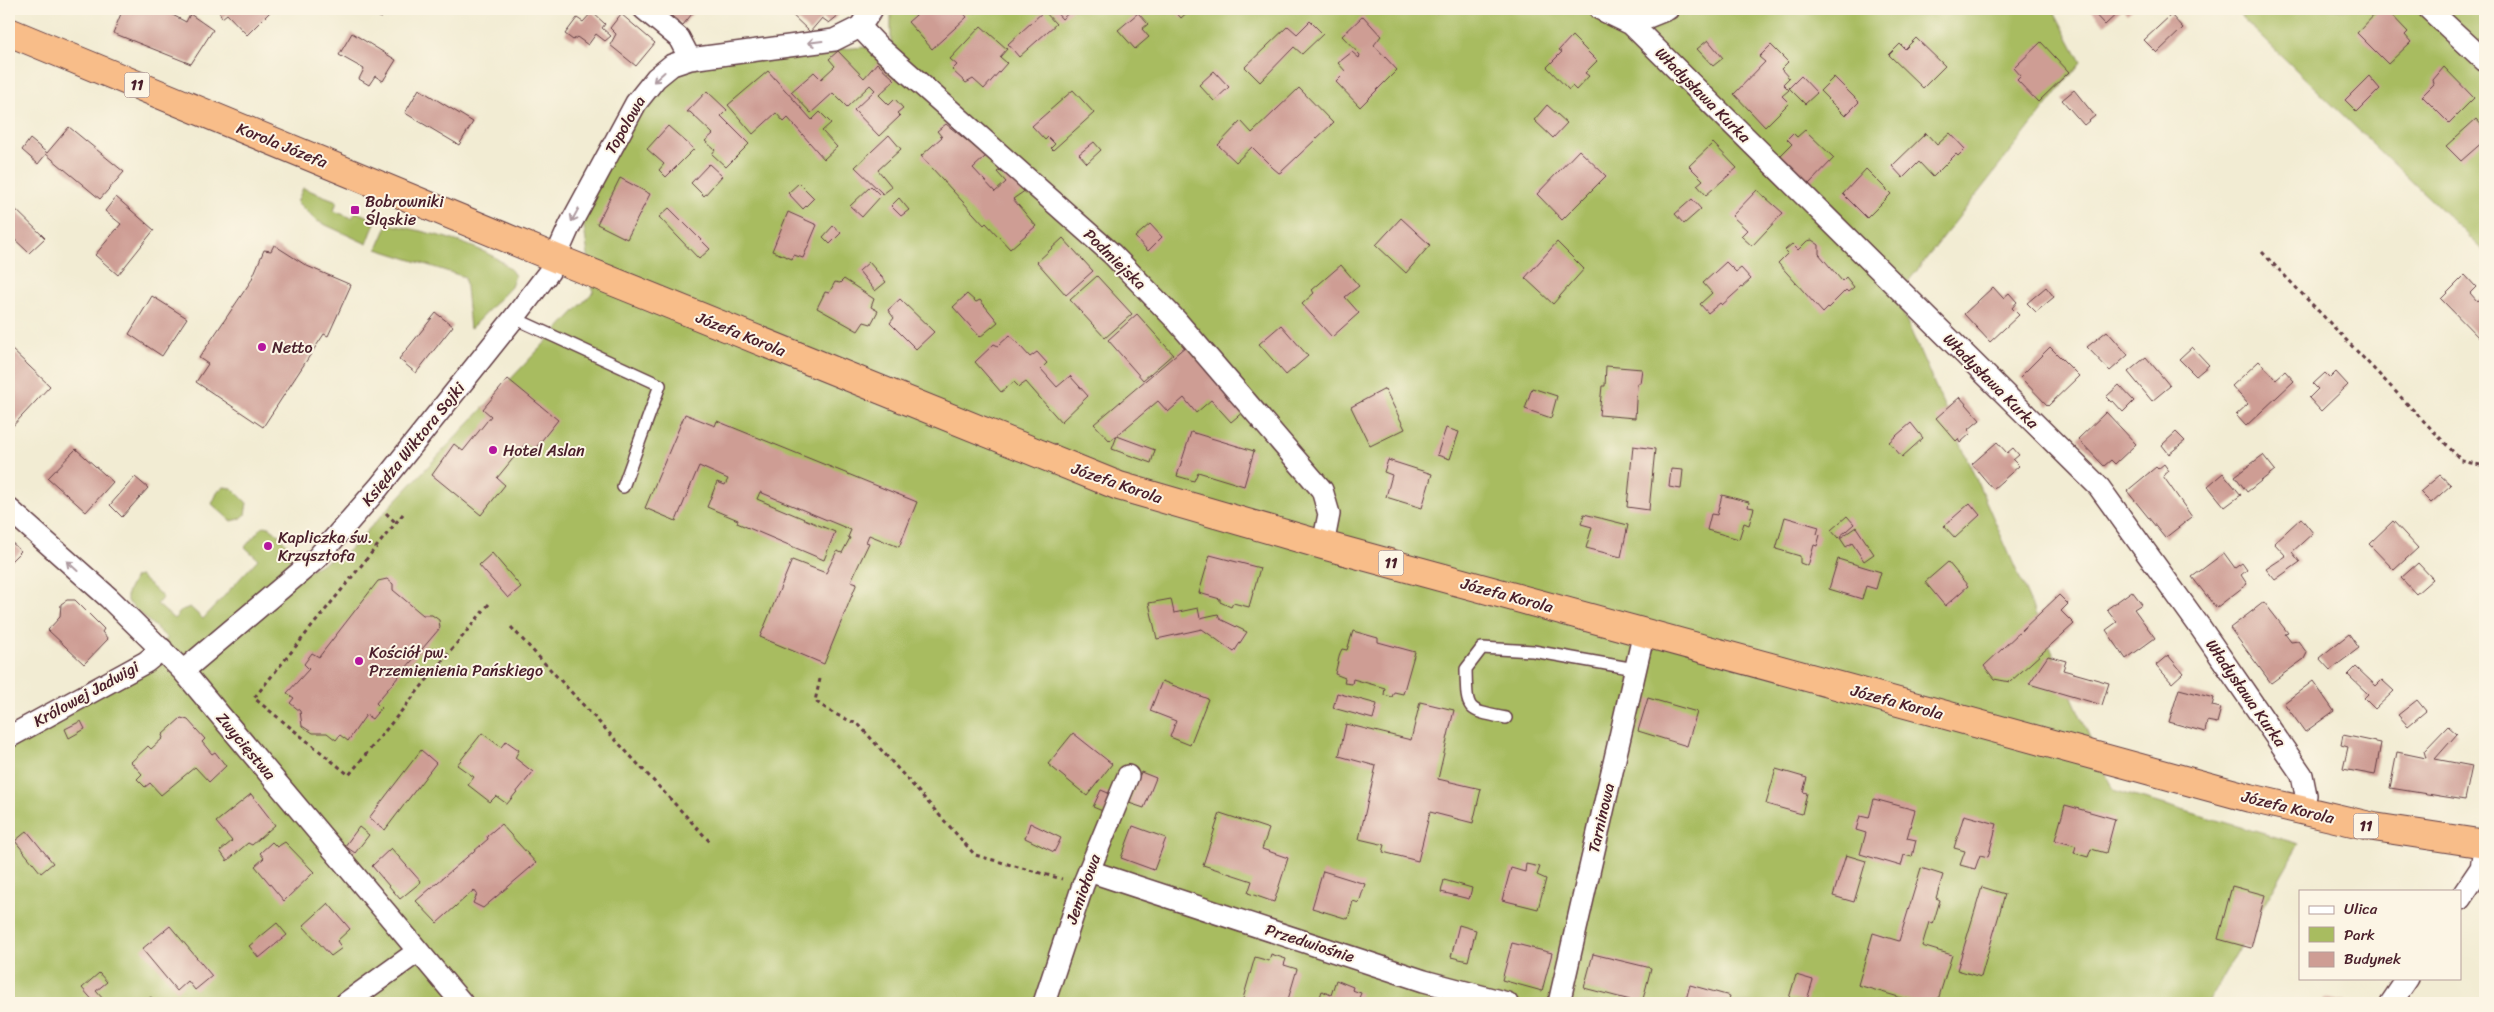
<svg xmlns="http://www.w3.org/2000/svg" width="2494" height="1012" font-family="Sriracha,sans-serif">
<rect width="100%" height="100%" fill="#fcf5e5"/>
<filter id="ink" filterUnits="userSpaceOnUse"><feTurbulence type="fractalNoise" baseFrequency=".02" numOctaves="2"/><feDisplacementMap in="SourceGraphic" scale="10" xChannelSelector="R" yChannelSelector="G"/><feConvolveMatrix kernelMatrix="1 2 1 2 8 2 1 2 1" color-interpolation-filters="sRGB"/></filter>
<filter id="wash" filterUnits="userSpaceOnUse"><feTurbulence type="fractalNoise" baseFrequency=".0096" numOctaves="4" result="noise"/><feDisplacementMap in="SourceGraphic" scale="20" xChannelSelector="R" yChannelSelector="G"/><feGaussianBlur stdDeviation="1.12" result="paint"/><feColorMatrix in="noise" values="0 0 0 0 0 0 0 0 0 0 0 0 0 0 0 0 0 1.4 0 .05"/><feComposite in="paint" operator="in"/></filter>
<g filter="url(#wash)">
<rect width="100%" height="100%" fill="#f2ecd3"/>
<path fill="#a8bc60" stroke="#796e46" d="M891,9H2053L2081,62L1896,297L2113,790L2299,844L2208,1003H9V737L146,650L168,639L127,601V593L135,577L140,576L163,597L157,604L174,619L182,610L190,607L203,619L258,559L245,547L261,528L265,526C274,528 278,534 283,540C304,563 275,580 258,595L348,551L593,292L583,220L623,129L666,75L738,57L891,45Z
M2233,9H2485V252Z
M303,188L337,201L334,211L352,218L356,212L376,220L367,244L315,220L297,202Z
M388,224C419,230 500,247 515,276L511,287L470,329L465,277L377,249Z
M224,487L232,488L247,503L245,515L240,519L231,521L212,504L218,491Z"/>
<g id="blocks">
<path fill="#ce9d94" d="M123,9H152L162,13L163,10L186,22L190,14L213,30L191,64L113,33Z
M218,9H273L247,35L227,14L222,18Z
M365,9H387L381,18Z
M663,9H696L683,25Z
M786,9H837L840,14L829,23L822,18L810,32Z
M923,9H960L967,17L932,49L908,22Z
M969,9H979L973,14Z
M1053,9H1073L1062,19Z
M1158,9H1169L1163,14Z
M1173,9H1191L1181,18Z
M1426,9H1438L1437,13Z
M2090,9H2122L2105,25Z
M2123,9H2133L2127,14Z
M2380,9H2386L2408,32L2405,35L2411,42L2388,64L2357,33Z
M1044,11L1056,24L1019,57L1008,44Z
M592,12L605,24L602,28L611,36L605,41L596,34L588,45L577,37L573,40L565,34L577,18L583,22Z
M1138,13L1148,24L1142,29L1149,37L1135,49L1118,30Z
M621,14L655,43L636,66L610,45L616,34L610,28Z
M2171,15L2183,28L2157,53L2144,40Z
M1363,16L1381,36L1374,45L1397,70L1360,107L1336,82L1346,72L1338,63L1352,52L1359,58L1360,55L1342,36Z
M1310,21L1323,34L1302,54L1294,47L1260,82L1245,67L1288,26L1297,34Z
M981,26L1007,49L1000,57L1007,63L984,89L973,79L966,83L952,70L957,65L950,59Z
M352,33L396,60L383,81L375,76L369,85L359,79L364,69L339,55Z
M1572,36L1597,61L1585,73L1589,76L1576,90L1572,86L1569,90L1547,67L1562,52L1559,50Z
M1916,38L1945,66L1923,88L1889,55L1900,44L1905,49Z
M1708,40L1723,58L1713,66L1697,49Z
M2041,42L2069,72L2038,102L2017,80L2021,76L2014,68Z
M1771,45L1788,62L1781,69L1789,78L1783,84L1789,90L1782,96L1789,103L1765,127L1734,94L1765,62L1759,57Z
M838,51L864,78L877,63L895,80L879,95L889,105L895,99L903,108L897,113L900,116L879,136L854,110L875,90L870,85L847,107L833,93L811,113L791,92L814,72L821,79L835,66L829,59Z
M2444,67L2474,98L2449,123L2422,96L2434,84L2433,80Z
M768,71L812,120L820,112L831,123L822,131L837,147L824,159L788,118L784,122L776,113L753,134L728,105Z
M1214,71L1229,87L1214,101L1199,85Z
M1801,76L1817,93L1805,104L1789,88Z
M2369,76L2380,89L2357,112L2345,100Z
M1834,77L1859,102L1845,116L1820,91Z
M1299,88L1333,123L1281,172L1279,173L1273,168L1252,147L1236,162L1218,145L1241,121L1252,133Z
M419,89L473,122L459,145L405,113Z
M1073,90L1094,113L1053,150L1051,148L1055,144L1048,137L1045,140L1032,126Z
M2074,90L2095,116L2084,125L2062,100Z
M707,91L727,110L721,116L749,144L726,167L712,154L715,150L705,141L713,134L690,112H687Z
M1547,105L1567,123L1553,138L1534,120Z
M2476,119L2485,129V140L2461,161L2446,146Z
M946,124L986,156L973,168L995,192L1006,182L997,172L1002,169L1026,190L1013,199L1036,226L1010,249L986,223L984,225L921,156L942,137L937,131Z
M668,126L694,149L666,177L659,170L664,164L647,149Z
M69,127L124,172L100,199L46,154L38,164L22,150L30,139L47,153Z
M1805,130L1834,158L1809,184L1780,156L1792,144L1787,139L1793,133L1797,137Z
M1926,133L1937,145L1950,133L1965,149L1958,156L1956,154L1933,177L1919,162L1903,178L1892,166Z
M889,135L901,149L878,170L892,187L883,194L855,167Z
M1094,142L1101,150L1087,163L1079,154Z
M1713,143L1737,168L1706,195L1697,185L1703,180L1689,166Z
M1579,150L1606,176L1562,220L1537,194Z
M709,164L722,176L704,196L691,183Z
M1866,169L1891,194L1867,218L1843,194Z
M620,178L650,194L627,239L597,224Z
M799,183L814,198L803,209L788,193Z
M871,186L881,196L862,217L850,206Z
M1757,190L1783,213L1752,246L1741,236L1747,230L1732,216Z
M116,197L154,230L118,275L95,255L121,224L105,211Z
M899,198L909,210L901,216L891,206Z
M1692,199L1701,209L1684,224L1675,214Z
M9,203L45,238L29,253L9,234Z
M669,208L710,249L699,259L659,217Z
M788,212L817,225L803,258L794,255L792,259L772,251Z
M1401,218L1430,245L1406,273L1376,245Z
M1150,224L1162,237L1148,251L1135,237Z
M833,226L841,233L830,244L823,237Z
M1063,238L1093,271L1066,295L1037,262Z
M1812,240L1819,245V254L1842,281L1846,277L1854,287L1848,292L1846,290L1823,313L1778,263L1788,253L1785,250L1792,244L1798,250L1807,241Z
M1557,242L1584,269L1553,304L1525,278Z
M274,245L307,266L351,285L328,336L324,334L263,427L196,382L208,364L199,358L251,281L264,250L271,251Z
M869,262L886,282L875,291L859,271Z
M1726,262L1736,272L1741,268L1751,279L1722,305L1720,303L1708,313L1700,304L1712,293L1703,283Z
M1341,265L1359,286L1345,297L1359,313L1332,337L1302,304L1314,293L1312,290Z
M2465,275L2476,287L2470,293L2477,301L2485,293V344L2441,299Z
M1097,276L1132,314L1105,338L1070,300Z
M844,279L874,299L871,307L878,311L871,324L864,322L858,331L817,308L825,292L829,293L835,282L840,283Z
M1993,287L2003,298L2009,293L2017,302L2012,308L2019,315L1990,342L1964,314Z
M2046,287L2054,297L2036,312L2027,303Z
M967,294L976,302L980,300L998,322L980,337L953,307Z
M152,296L187,318L162,356L129,334Z
M900,299L934,332L916,349L890,323L894,318L888,310Z
M436,313L453,326L416,373L399,359Z
M1137,314L1173,354L1143,380L1108,340Z
M1281,325L1308,356L1286,375L1259,344Z
M2107,331L2128,355L2110,371L2087,347Z
M1010,335L1030,357L1037,352L1047,363L1041,369L1057,387L1070,376L1088,396L1061,422L1026,382L1019,387L1014,382L1001,392L975,362L994,344L998,346Z
M1186,346L1244,411L1231,422L1211,400L1196,413L1184,398L1168,412L1158,401L1110,441L1094,424Z
M9,347L50,386L9,430Z
M2050,347L2079,376L2048,406L2020,377Z
M2192,347L2209,365L2196,376L2179,359Z
M2146,357L2170,386L2152,401L2128,372Z
M2259,361L2276,379L2285,371L2294,381L2246,426L2236,415L2248,404L2232,386Z
M1606,366L1642,369L1640,383H1637L1635,418L1599,415L1602,386H1605Z
M2336,372L2348,385L2321,411L2309,398L2318,389L2313,384L2325,373L2330,378Z
M508,379L558,420L534,450L525,444L497,478L505,485L481,515L432,475L454,444L463,451L491,416L483,409Z
M2119,385L2134,401L2123,412L2113,401L2111,402L2106,397Z
M1532,388L1557,396L1551,418L1525,409Z
M1385,389L1405,429L1370,446L1351,407Z
M1960,397L1980,420L1968,430L1971,433L1960,443L1958,439L1956,441L1936,418Z
M2106,412L2136,444L2115,464L2111,460L2104,466L2078,439Z
M685,414L715,426L717,421L917,502L899,547L869,535L866,542L869,543L851,581L857,583L824,664L760,637L792,560L826,573L837,551L842,553L850,538L848,537L851,530L760,492L757,499L835,532L824,560L737,523L738,520L707,507L717,482L725,485L728,479L699,466L676,521L645,508Z
M1911,423L1923,438L1902,457L1889,442Z
M1446,428L1459,432L1450,459L1437,455Z
M1191,432L1254,451L1244,486L1198,472L1194,481L1177,476Z
M2176,432L2185,441L2169,454L2162,445Z
M1117,436L1155,450L1151,463L1112,449Z
M1997,442L2007,453L2013,448L2019,455L2013,460L2019,466L1993,489L1972,464Z
M1633,446L1655,449L1649,510L1627,507Z
M76,449L113,482L86,512L48,478Z
M2263,455L2275,470L2247,492L2235,476Z
M1388,460L1432,474L1422,508L1386,497L1392,475L1384,472Z
M2164,464L2169,471L2163,476L2192,517L2165,538L2127,491L2156,467L2158,469Z
M1671,469L1683,470L1681,489L1669,487Z
M2223,473L2241,495L2225,507L2208,486Z
M2440,475L2451,485L2431,503L2420,492Z
M135,477L148,488L122,517L110,505Z
M1722,495L1749,502L1748,507L1754,508L1749,525L1744,523L1739,539L1707,530L1711,514L1717,515Z
M1970,503L1980,515L1955,538L1944,526Z
M1584,514L1628,525L1621,557L1586,548L1592,527L1581,524Z
M1847,516L1854,524L1838,538L1831,530Z
M1785,517L1819,527L1817,534L1820,535L1817,546L1814,545L1808,566L1800,563V556L1776,549Z
M2301,518L2313,533L2292,552L2300,562L2275,580L2266,569L2286,556L2274,543Z
M2393,521L2418,548L2394,570L2369,544Z
M1856,527L1874,554L1864,561L1852,543L1846,547L1840,538Z
M9,540L21,551L9,563Z
M492,553L521,587L508,598L479,565Z
M2224,553L2235,568L2242,563L2247,570L2241,575L2247,584L2216,608L2192,577Z
M1210,555L1260,568L1249,607L1233,603L1231,607L1220,602V599L1199,593Z
M1838,559L1881,572L1876,589L1866,586L1862,599L1829,589Z
M1948,562L1968,586L1945,606L1925,582Z
M2418,563L2433,579L2416,594L2401,578Z
M387,579L393,584V590L423,615H432L439,620L440,628L376,703L381,708L372,719L366,715L348,741L340,735L336,740L327,733H313L302,726L300,711L290,703L294,698L287,693L309,669L304,664L312,653L319,657L378,581Z
M2132,591L2142,604L2134,609L2155,638L2126,659L2106,630L2117,622L2107,609Z
M2059,595L2068,604L2061,611L2074,624L2010,682L1994,679L1984,666Z
M1171,599L1174,613L1198,608L1200,618L1218,614L1220,619L1247,632L1234,652L1202,629L1157,639L1149,603Z
M67,600H75L104,629L102,632L108,639L84,664L48,630L60,617L61,604Z
M2264,602L2288,633L2285,634L2291,642L2298,641L2307,653L2304,659L2271,683L2230,628Z
M1353,631L1378,638V642L1415,652L1403,694L1394,692L1392,697L1384,695L1385,688L1353,679L1352,684L1344,683L1345,678L1335,674L1340,653L1342,649L1347,650Z
M2349,634L2359,648L2330,670L2319,658Z
M2168,655L2183,673L2172,683L2156,665Z
M2048,656L2066,661L2063,670L2109,683L2102,705L2029,684Z
M2356,667L2376,686L2382,680L2394,691L2375,709L2364,698L2368,694L2348,675Z
M1162,681L1208,699L1190,745L1170,737L1176,721L1150,711Z
M2313,681L2334,711L2305,732L2284,703Z
M2179,689L2214,698L2212,706L2221,708L2217,723L2207,721L2205,732L2169,722Z
M1337,693L1377,704L1373,719L1333,708Z
M1648,698L1697,712L1687,746L1638,731Z
M2417,700L2426,711L2408,726L2398,715Z
M1420,702L1454,710L1438,779L1481,789L1473,823L1430,812L1418,861L1383,852L1385,845L1359,839L1376,766L1339,756L1346,724L1411,740Z
M181,718L188,720L205,739L202,742L212,754L215,752L226,766L209,782L195,767L161,795L150,783L145,787L137,779L142,774L131,762L148,746L151,749L163,738L162,735Z
M81,721L85,729L69,738L65,729Z
M2448,726L2457,734L2435,759L2472,766L2465,800L2390,788L2397,752L2426,758L2424,751Z
M482,733L501,747L506,741L519,750L515,758L533,772L507,804L496,796L490,802L468,785L474,777L457,765Z
M1073,733L1112,764L1087,796L1048,764Z
M2343,735L2381,743L2375,775L2343,769L2348,747L2341,745Z
M421,750L436,763L385,830L369,818Z
M1776,769L1807,778L1803,792L1807,793L1802,814L1766,804Z
M1141,772L1156,778L1144,808L1129,803Z
M1101,790L1113,795L1105,812L1093,807Z
M251,794L275,825L252,845L248,843L227,861L220,851L232,841L216,822Z
M1874,799L1915,810L1907,838L1916,840L1912,857L1904,855L1901,866L1860,854L1866,833L1856,830L1860,816L1869,818Z
M2065,805L2115,819L2106,853L2091,849L2088,857L2074,853L2076,846L2055,840Z
M1220,813L1269,829L1262,849L1288,858L1274,902L1248,893L1252,881L1203,865Z
M1964,815L1997,824L1988,857L1980,855L1975,869L1960,865L1965,851L1954,848Z
M1030,823L1061,838L1054,852L1025,838Z
M501,824L536,863L483,908L473,903L477,894L474,890L437,923L416,901L488,839L487,836Z
M1133,826L1166,838L1154,870L1121,858Z
M359,827L369,835L355,853L345,846Z
M27,831L53,863L41,873L15,841Z
M272,842L277,847L285,842L314,872L284,901L255,866L264,858L260,853Z
M391,848L421,882L400,899L372,866Z
M1846,855L1866,861L1854,902L1833,896Z
M1526,864L1540,867L1537,875L1546,879L1538,909L1502,900L1511,868L1525,872Z
M1921,868L1943,875L1936,898L1940,900L1933,924L1929,922L1922,946L1952,955L1937,1003H1919L1858,985L1873,933L1899,941Z
M1323,871L1365,884L1359,903L1353,901L1348,919L1312,908Z
M1444,880L1472,888L1469,899L1441,892Z
M2232,886L2265,895L2251,948L2218,939Z
M1982,887L2005,894L1981,977L1957,970Z
M328,903L350,929L337,941L342,948L331,956L303,926Z
M277,923L287,935L259,958L249,946Z
M1459,925L1476,930L1468,961L1451,957Z
M170,926L212,976L195,990L188,981L177,991L142,949Z
M1512,943L1552,953L1542,991L1502,980Z
M1271,954L1286,959L1284,965L1297,969L1287,1003L1242,1002L1255,957L1269,961Z
M1593,954L1651,968L1642,1003L1584,988Z
M99,973L107,982L96,991L104,1000L95,1003L82,988Z
M1796,975L1813,980L1806,1003L1789,998Z
M1336,980L1353,987L1352,990L1361,993L1357,1003H1318L1322,991L1331,995Z
M1690,985L1730,996L1728,1003H1685Z
M151,997L156,1003H143Z
M2324,998L2346,1002V1003H2323Z"/>
</g>
</g>
<g filter="url(#ink)">
<use href="#blocks" fill-opacity="0" stroke="#633e44" stroke-width="1"/>
<g fill="none" stroke-linecap="round" stroke-linejoin="round">
<g stroke="#633e44" stroke-width="14">
<path id="service" d="M514,318L660,385L623,487
M1506,718C1465,710 1467,711 1466,669L1482,648L1533,651L1635,669"/>
</g>
<g stroke="#633e44" stroke-width="24">
<path id="minor" d="M644,9L679,38L690,59
M1600,9L1631,24L2099,487L2200,627L2302,775L2306,795L2302,812
M2429,9L2485,61
M1631,24L1668,9
M860,27L878,46L1112,254L1176,320L1322,490L1329,514L1323,545
M9,509L109,598L183,671L462,1003
M183,671L317,558L379,487L514,318L549,272L570,225L636,103L656,78L672,65L690,59L834,40L860,27L872,9
M9,737L146,662L162,649
M1089,871L1424,981L1507,1003
M2460,899L2481,868L2485,844
M346,1003L417,952
M1044,1003L1083,885L1128,776
M1559,1003L1644,632
M2391,1003L2408,978"/>
</g>
<g stroke="#633e44" stroke-width="30">
<path id="trunk" d="M9,32L555,258L1119,486L1323,545L2250,798L2374,827L2485,844"/>
</g>
<path stroke="#633e44" stroke-width="3" stroke-dasharray="4 4" stroke-linecap="butt" d="M2262,252L2462,461L2485,466
M386,513L396,523
M403,514L254,698L349,775L489,604
M511,627L711,843
M820,679L815,701L833,713L859,725L975,855L1062,879"/>
<use href="#service" stroke="#fff" stroke-width="11"/>
<use href="#minor" stroke="#fff" stroke-width="21"/>
<use href="#trunk" stroke="#f8bd89" stroke-width="28"/>
</g>
<defs><path id="oneway-shaft" d="M-6 0H5M1.5-3L5.5 0L1.5 3" fill="none" stroke-width="1.6" stroke-linecap="round" stroke-linejoin="round" transform="scale(1.25)"/></defs>
<g stroke="#ae9aa0">
<use href="#oneway-shaft" transform="translate(815 42) rotate(173)"/>
<use href="#oneway-shaft" transform="translate(659 77) rotate(138)"/>
<use href="#oneway-shaft" transform="translate(575 215) rotate(118)"/>
<use href="#oneway-shaft" transform="translate(72 566) rotate(-138)"/>
</g>
</g>
<g fill="#b5179e" stroke="#fcf5e5" stroke-width="2">
<rect x="350" y="205" width="10" height="10" rx="2.5"/>
<circle cx="262" cy="347" r="5"/>
<circle cx="493" cy="450" r="5"/>
<circle cx="268" cy="546" r="5"/>
<circle cx="359" cy="661" r="5"/>
</g>
<g text-anchor="middle" dominant-baseline="central" stroke-width="4" stroke-linejoin="round" paint-order="stroke">
<g fill="#fcf5e5" stroke="#7f5f63" stroke-width="1">
<rect x="124.5" y="72.5" width="25" height="25" rx="4"/>
<rect x="1378.5" y="550.5" width="25" height="25" rx="4"/>
<rect x="2353.5" y="813.5" width="25" height="25" rx="4"/>
</g>
<g font-size="15" font-weight="bold" fill="#4a1f2b">
<text x="137" y="85">11</text>
<text x="1391" y="563">11</text>
<text x="2366" y="826">11</text>
</g>
<g font-size="16" fill="#4a1f2b" stroke="#fcf5e5">
<text transform="translate(1703 95) rotate(45)">Władysława Kurka</text>
<text transform="translate(625 125) rotate(-60)">Topolowa</text>
<text transform="translate(282 145) rotate(22)">Korola Józefa</text>
<text transform="translate(1115 259) rotate(44)">Podmiejska</text>
<text transform="translate(741 334) rotate(22)">Józefa Korola</text>
<text transform="translate(1991 381) rotate(45)">Władysława Kurka</text>
<text transform="translate(413 444) rotate(-51)">Księdza Wiktora Sojki</text>
<text transform="translate(1117 483) rotate(19)">Józefa Korola</text>
<text transform="translate(1507 595) rotate(15)">Józefa Korola</text>
<text transform="translate(2246 693) rotate(55)">Władysława Kurka</text>
<text transform="translate(86 694) rotate(-29)">Królowej Jadwigi</text>
<text transform="translate(1897 702) rotate(15)">Józefa Korola</text>
<text transform="translate(246 746) rotate(50)">Zwycięstwa</text>
<text transform="translate(2288 807) rotate(14)">Józefa Korola</text>
<text transform="translate(1601 818) rotate(-77)">Tarninowa</text>
<text transform="translate(1083 889) rotate(-70)">Jemiołowa</text>
<text transform="translate(1310 943) rotate(18)">Przedwiośnie</text>
</g>
<g font-size="16" fill="#4a1f2b" stroke="#fcf5e5" text-anchor="start">
<text x="365" y="201">Bobrowniki<tspan x="365" dy="18">Śląskie</tspan></text>
<text x="272" y="347">Netto</text>
<text x="503" y="450">Hotel Aslan</text>
<text x="278" y="537">Kapliczka św.<tspan x="278" dy="18">Krzysztofa</tspan></text>
<text x="369" y="652">Kościół pw.<tspan x="369" dy="18">Przemienienia Pańskiego</tspan></text>
</g>
</g>
<rect width="2494" height="1012" fill="none" stroke="#fcf5e5" stroke-width="30"/>
<rect x="2299" y="890" width="162" height="90" fill="#fcf5e5" stroke="#b59f9b"/>
<rect x="2309" y="906" width="25" height="8" fill="#ffffff" stroke="#b59f9b"/>
<text x="2344" y="914" font-size="15" fill="#4a1f2b">Ulica</text>
<rect x="2309" y="927" width="25" height="15" fill="#a8bc60" stroke="#b59f9b"/>
<text x="2344" y="940" font-size="15" fill="#4a1f2b">Park</text>
<rect x="2309" y="952" width="25" height="15" fill="#ce9d94" stroke="#b59f9b"/>
<text x="2344" y="964" font-size="15" fill="#4a1f2b">Budynek</text>
</svg>
